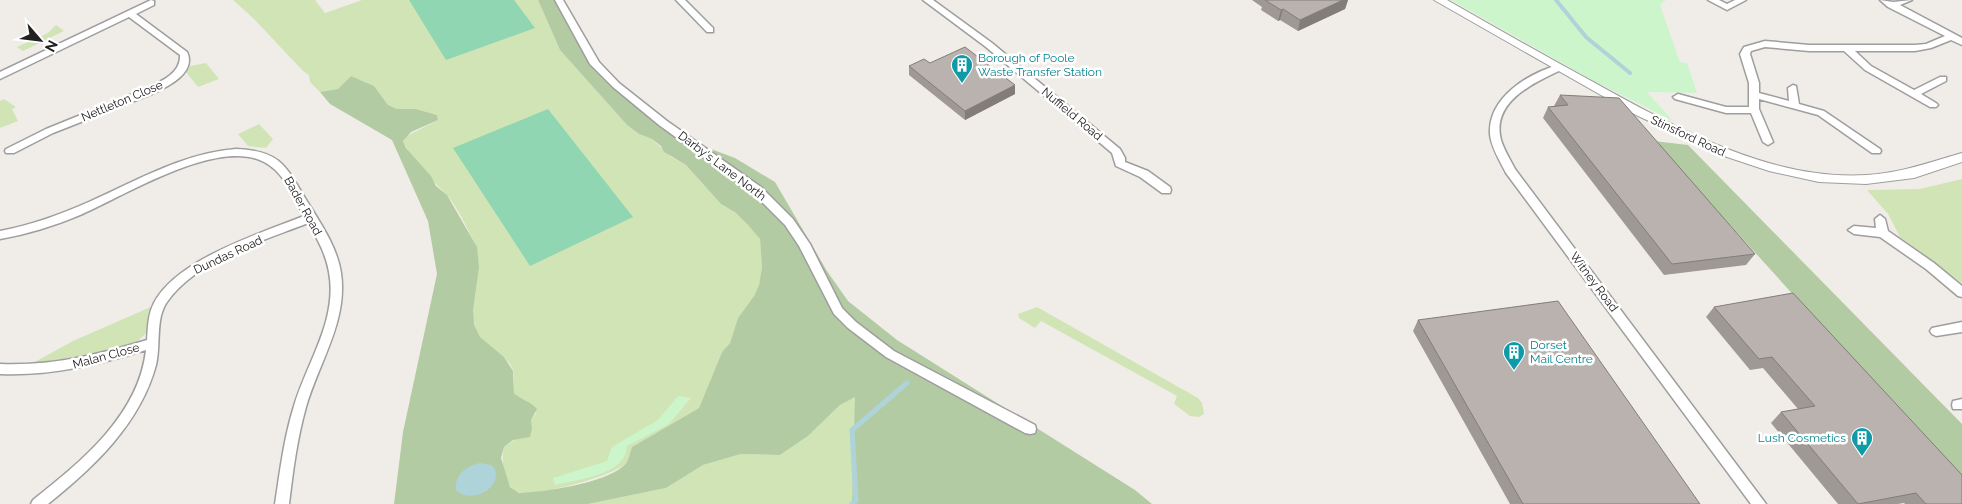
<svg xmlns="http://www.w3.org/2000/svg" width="1962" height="504" font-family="Raleway,sans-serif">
<rect width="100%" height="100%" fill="#f0ede9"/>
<path fill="#d1e4b5" d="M233,0H315L325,13L362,0H538L560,50L627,125L639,134L652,139L671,157L686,165L721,204L736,213L748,225L760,239L762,267L759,285L754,296L738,318L730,343L722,352L699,408L632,447C630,452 629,458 627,462C617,476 531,498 517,492C503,485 501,460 504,447L532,428L531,420L536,413C529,404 521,400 514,393C513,386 515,376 513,370C505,350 477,344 473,324C468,296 487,268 473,240C466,226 457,206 446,194C435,183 407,154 403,140L405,137L438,120L437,115L416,109H397L388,105L374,86L351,76L338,89L320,92L310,82L309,75L303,71L253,18Z
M56,25L64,31L23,51L17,47L48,33Z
M206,63L219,79L198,87L186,72L190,66Z
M4,99L16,107L12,109L18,121L0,128V101Z
M259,124L273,139L266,148L248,146L238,134Z
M1962,179V283L1900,237L1888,214L1867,190L1920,189Z
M153,306L148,318V331L135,344L92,355L33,363L73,341Z
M1037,307L1198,398L1202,403L1204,414L1199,417L1190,416L1174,404L1177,396L1041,321L1035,328L1019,318L1018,314Z
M856,396L852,504H588L666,488L703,465L741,454L780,455L808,436L840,405Z"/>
<path fill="#b3cba2" d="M538,0H559L595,64L687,140L735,158L775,182L827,271L848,301L897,340L1135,490L1152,504H852L855,397L840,405L808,436L780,455L741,454L703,465L666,488L588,504H394L403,432L437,274L428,221L392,140L330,104L320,92L338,89L351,76L374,86L388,105L397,109H416L437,115L438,120L411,132L403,141L406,148L431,176L436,186L447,195L477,247L479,267L473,310L474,325L480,337L504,357L513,371L514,393C521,400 530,401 537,409L531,420L532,428L530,437L513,440L504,447L501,458L510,487L519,493C543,492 612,483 627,462C629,458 630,452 632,447L699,408L722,352L730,343L738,318L754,296L759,285L762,267L760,239L748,225L736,213L721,204L686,165L664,152L661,146L652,139L639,134L627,125L560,50Z
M1654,141L1688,145L1962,424V481Z"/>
<path fill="#cdf5cb" d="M1451,0H1666L1660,5L1680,62L1687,63L1697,93L1647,92L1673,121L1592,80Z
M678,396L691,398L669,424L627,446C627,475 576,480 555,485L553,478L607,461L612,447L658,420Z"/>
<path fill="#90d6b3" d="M409,0H514L535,28L446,60Z
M548,109L633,217L530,266L453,148Z"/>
<path fill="#aed4d9" d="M480,463L491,465L495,469C502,490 469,504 456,490C454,475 466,466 480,463Z"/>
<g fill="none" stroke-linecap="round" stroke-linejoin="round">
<path stroke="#aed4d9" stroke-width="4" d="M1556,0L1586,37L1630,73"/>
<path stroke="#aed4d9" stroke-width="5" d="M852,504L856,500L852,430L907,383"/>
<g stroke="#9e9e9e" stroke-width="3">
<path id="minor" d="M151,0L154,1V5L136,14L187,52C197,73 167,87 152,94L53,133L14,153H6L5,151L6,149L46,129L145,89C160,82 181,74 180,55L129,17L0,79V72Z
M555,0H563L599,62L619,83L667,121L761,187L793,219L810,244L842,308L856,322L894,351L1035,425L1036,429L1035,433L1030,434L1025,433L886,357L848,328L834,314L799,246L785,225L753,193L659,125L613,87L590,64Z
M676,0H685L713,28V32H707Z
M923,0H933L992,43L1120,149L1125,158V162L1148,171L1170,187L1171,190L1170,193H1162L1140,177L1116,166L1112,153L986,47Z
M1708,0H1719L1727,4L1735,0H1746L1727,10Z
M1880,0L1893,2L1912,0L1900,5L1962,38V45L1951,40L1931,48L1915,51H1855L1871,66L1914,90L1940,77H1946V81L1921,94L1936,103L1938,105L1936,107H1930L1865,70L1844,51H1809L1765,47L1751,51L1750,54L1759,83V93L1789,101L1788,88L1793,85L1796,86L1799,104L1824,111L1880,149L1881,151L1880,153H1872L1818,115L1759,99V109L1773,142L1768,145L1763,142L1751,113H1726L1675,99L1673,97L1678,94L1726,107H1749V83L1740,54L1744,47L1765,41L1809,45H1915L1926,44L1945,36L1888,7Z
M1558,65L1561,66V70C1533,83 1491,102 1501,140C1504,150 1510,159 1515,169L1766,504H1751L1506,173C1500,161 1491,147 1490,134C1488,98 1527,74 1558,65Z
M236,149C279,151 285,164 305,198C319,221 337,246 341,273C348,321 319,362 306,407C297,439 293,471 289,504H275C280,471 284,438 294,406C307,362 338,320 329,272C326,254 317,238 308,223C263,241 196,260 167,302C155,319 161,345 156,365C140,424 94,467 48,504H31L33,500C81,462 139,415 146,350C97,365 51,376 0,374V364C51,366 98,355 147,340C148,327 148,314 154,303C177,259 261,233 304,216C294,197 284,172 264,162C218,137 124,196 80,215C54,226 28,234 0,239V231C32,225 62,214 91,201C138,180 184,153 236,149Z
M1880,215L1885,219L1888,231L1934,263L1962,286V297L1958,296L1926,269L1880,237L1854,234L1848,230L1854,226L1876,228L1875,219Z
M1962,322V332L1936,336L1932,334L1930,331L1932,328Z
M1962,399V409H1953L1952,405L1953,401Z"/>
</g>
<g stroke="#9e9e9e" stroke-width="2">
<path id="tertiary" d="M1434,0H1447C1496,28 1545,56 1595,83C1677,128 1770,181 1867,175C1901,173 1930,162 1962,153V162L1914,178L1866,184L1819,182L1769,171L1724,156L1636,115Z"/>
</g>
<use href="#minor" fill="#fff" fill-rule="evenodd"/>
<use href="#tertiary" fill="#fff" fill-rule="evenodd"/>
</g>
<path fill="#9f9996" d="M1252,0H1348L1345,9L1298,31L1280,20L1278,21L1261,10L1262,7Z
M930,63L1015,94L965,120L909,75V66Z
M1560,95L1755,254L1746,265L1664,275L1543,118L1548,107L1554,106Z
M1714,307L1962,504H1905L1904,503L1898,504H1838L1771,423L1781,412L1798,409L1763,368L1750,370L1706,317Z
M1418,320L1700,504H1510L1413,331Z"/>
<path fill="#827d7a" d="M1343,0H1348L1345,9L1298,31L1300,20Z
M1283,9L1280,20L1278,21L1281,10Z
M1015,85V94L965,120V111Z"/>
<path fill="#b9b2ae" stroke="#827d7a" d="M1265,0H1343L1300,20L1283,9L1281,10Z
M965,47L1015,85L965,111L909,66L924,59L930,63Z
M1560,95L1619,98L1755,254L1672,264L1548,107L1568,105Z
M1793,293L1962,475V504H1926L1916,493L1858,504L1781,412L1815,406L1772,357L1759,359L1714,307Z
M1558,301L1700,504H1523L1418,320Z"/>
<defs>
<g id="building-pin" transform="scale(1.125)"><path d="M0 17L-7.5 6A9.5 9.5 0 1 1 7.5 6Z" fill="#0f9aa8" stroke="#fff"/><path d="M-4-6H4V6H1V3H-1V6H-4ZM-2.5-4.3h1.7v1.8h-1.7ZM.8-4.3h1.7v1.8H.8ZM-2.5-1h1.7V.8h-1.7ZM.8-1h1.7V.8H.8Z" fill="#fff"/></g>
</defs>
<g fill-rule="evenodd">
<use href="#building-pin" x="962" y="65"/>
<use href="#building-pin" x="1514" y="352"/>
<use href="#building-pin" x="1862" y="438"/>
</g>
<g text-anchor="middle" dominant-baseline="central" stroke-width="5" stroke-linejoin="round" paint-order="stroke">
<g font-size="12" fill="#0d838f" stroke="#fff" text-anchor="start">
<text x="978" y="58">Borough of Poole<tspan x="978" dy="14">Waste Transfer Station</tspan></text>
<text x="1530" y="345">Dorset<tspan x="1530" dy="14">Mail Centre</tspan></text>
<text x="1846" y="438" text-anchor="end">Lush Cosmetics</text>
</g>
<g font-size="12" fill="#212121" stroke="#fff">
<text transform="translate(122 101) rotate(-23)">Nettleton Close</text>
<text transform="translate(1072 114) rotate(40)">Nuffield Road</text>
<text transform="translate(1688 136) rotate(25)">Stinsford Road</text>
<text transform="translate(722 166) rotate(37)">Darby's Lane North</text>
<text transform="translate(303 206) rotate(61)">Bader Road</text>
<text transform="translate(228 255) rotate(-25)">Dundas Road</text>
<text transform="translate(1594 282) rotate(53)">Witney Road</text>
<text transform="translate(106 356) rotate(-15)">Malan Close</text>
</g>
</g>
<g transform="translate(40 40) rotate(118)" stroke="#ffffff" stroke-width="4" paint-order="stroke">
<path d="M0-4L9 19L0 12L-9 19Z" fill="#212121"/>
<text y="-8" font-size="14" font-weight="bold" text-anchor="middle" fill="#212121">N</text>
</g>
</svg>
